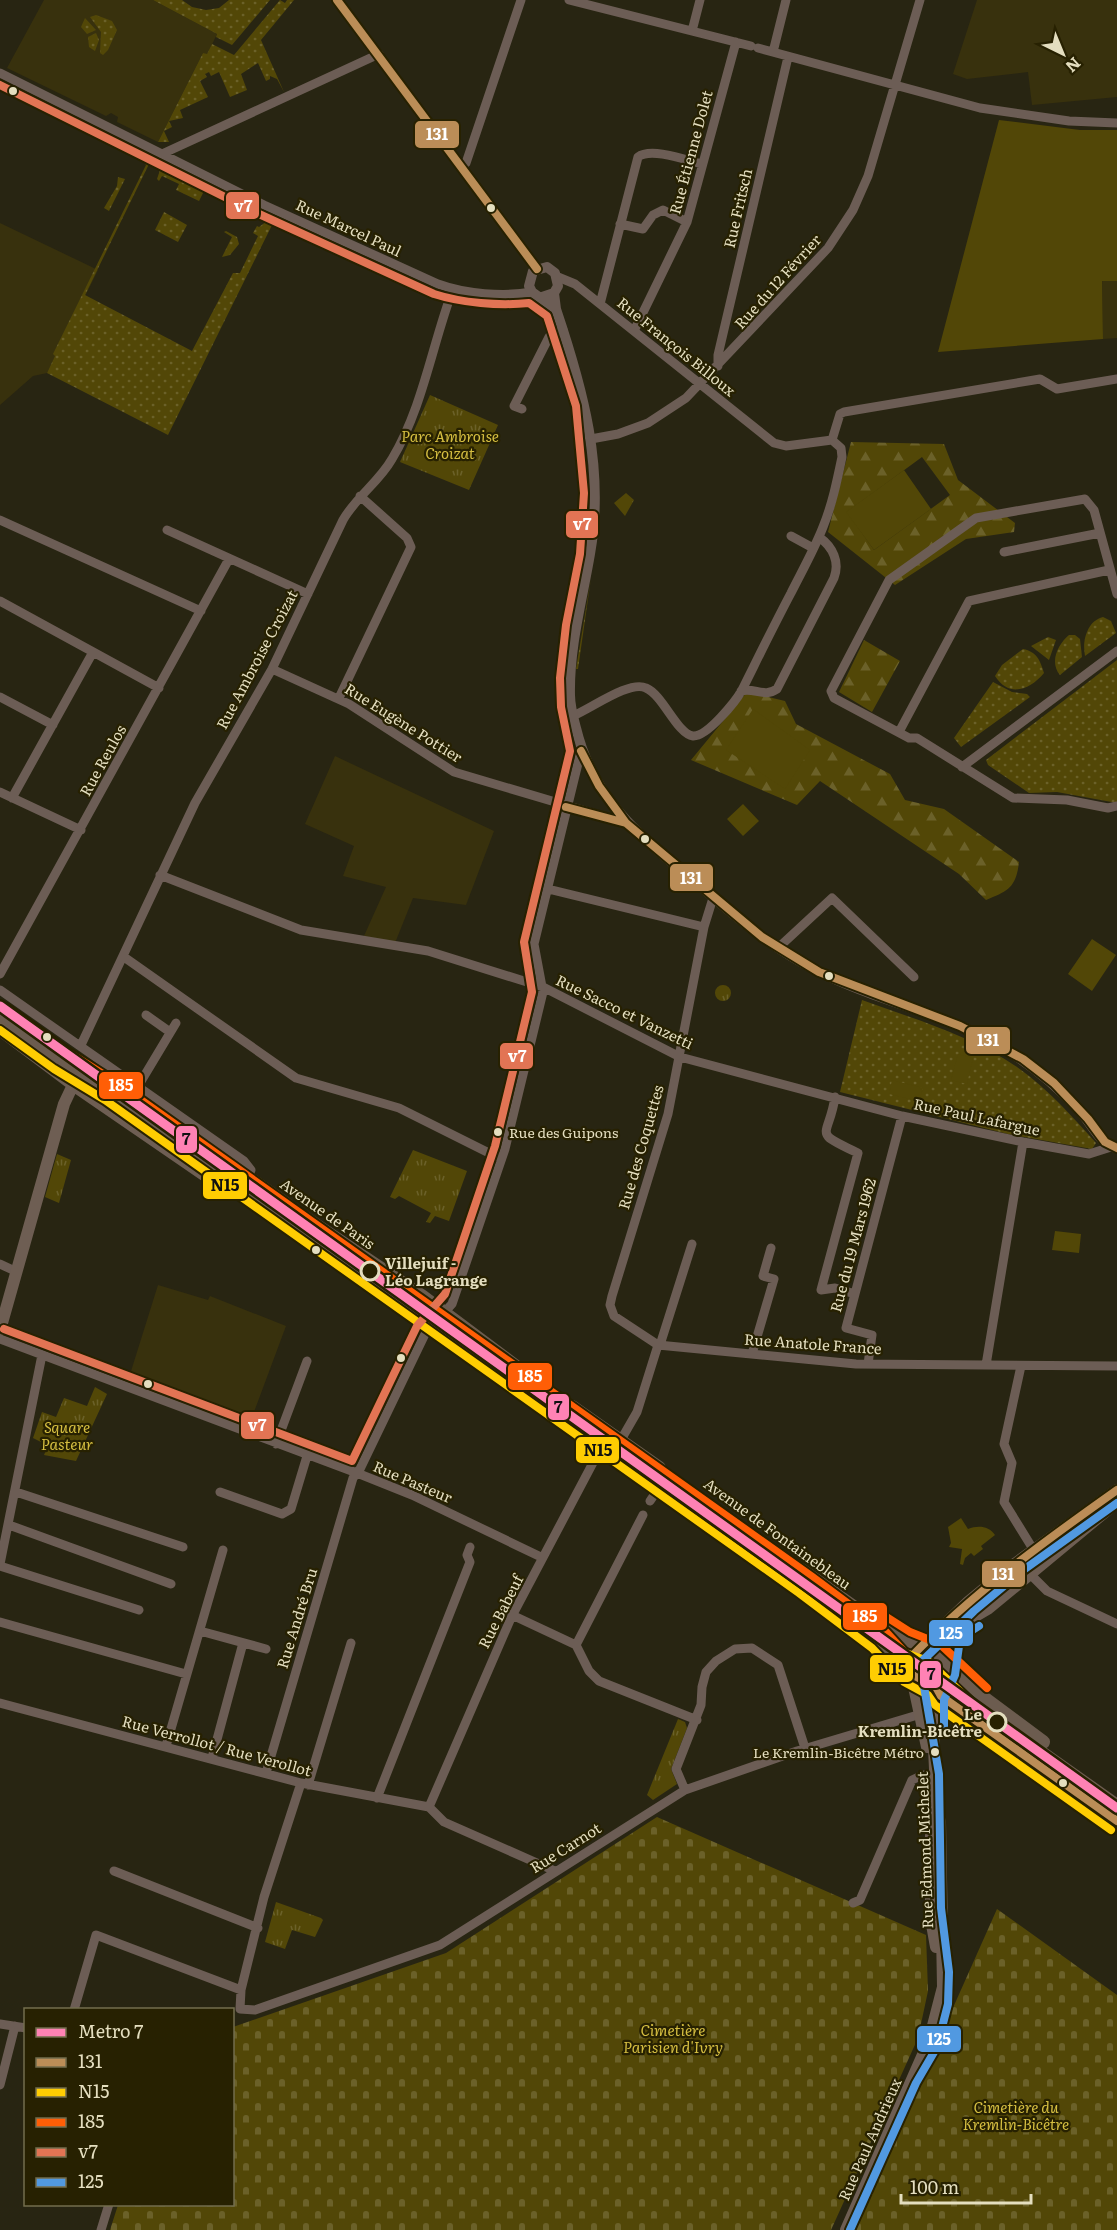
<svg xmlns="http://www.w3.org/2000/svg" width="1117" height="2230" font-family="Literata,serif">
<defs>
<pattern id="grass-dots" width="8" height="8" patternUnits="userSpaceOnUse" patternTransform="scale(1.5)"><rect width="8" height="8" fill="#524707"/><path d="M2 2h.1M6 6h.1" fill="none" stroke="#6b6129" stroke-width="1.8" stroke-linecap="round"/></pattern>
<pattern id="forest-firs" width="22" height="20" patternUnits="userSpaceOnUse" patternTransform="scale(1.5)"><rect width="22" height="20" fill="#524707"/><path d="M5 1l3.5 6h-7zM16 11l3.5 6h-7z" fill="#6b6129"/></pattern>
<pattern id="cemetery-stones" width="16" height="16" patternUnits="userSpaceOnUse" patternTransform="scale(1.5)"><rect width="16" height="16" fill="#524707"/><path d="M2 7V4a2 2 0 0 1 4 0v3zM10 15v-3a2 2 0 0 1 4 0v3z" fill="#6b6129"/></pattern>
<pattern id="park-tufts" width="24" height="20" patternUnits="userSpaceOnUse" patternTransform="scale(1.5)"><rect width="24" height="20" fill="#524707"/><path d="M3 7l-1-3M5 7V3M7 7l1-3M15 17l-1-3M17 17v-4M19 17l1-3" fill="none" stroke="#6b6129"/></pattern>
</defs>
<rect width="100%" height="100%" fill="#282512"/>
<path fill="#38310d" d="M44,0H153L217,34L207,55L203,53L158,142L117,122L118,117L111,113L106,116L7,68Z
M977,0H1117V97L1032,105L1028,72L967,79L953,74Z
M0,223L98,270L47,373L33,376L0,405Z
M1102,281H1117V338L1103,339Z
M335,756L494,831L466,905L413,898L395,943L364,936L386,887L343,876L354,846L305,824Z
M158,1285L208,1300L210,1296L286,1326L248,1428L127,1384Z"/>
<path fill="url(#grass-dots)" d="M153,0H182L192,7L206,10L219,8L229,0H270L232,45L216,37L217,34Z
M280,0L285,3L287,0H294L261,40L284,92L277,79L270,76V79L266,81L258,63L241,74L247,90L230,97L219,72L211,76L209,72L205,74L207,77L200,81L208,97L180,110L183,118L169,121L172,127L164,131L169,142H158L203,53L207,54L212,44L234,55Z
M96,15L112,21L117,30L108,50L103,55L100,53L101,32L90,17Z
M85,18L96,30L87,34L81,27Z
M96,33L99,40L95,51L89,47L88,37Z
M143,161L149,164L85,295L192,351L233,273H240L258,236L253,233L257,226L259,227L267,221H274L168,435L47,373L55,356L53,354L146,165Z
M166,167L206,187L199,201L176,190L179,184L162,176L159,181L157,179L160,170Z
M118,177L125,179L109,211L104,208L117,186Z
M164,212L187,225L178,242L155,230Z
M226,231L237,237L239,244L230,255L222,257L232,237L224,232Z
M591,578L578,669H576Z
M1103,617L1111,621L1116,633L1085,656C1082,641 1087,621 1103,617Z
M1069,635H1075L1080,639L1082,657L1060,675C1049,662 1058,644 1069,635Z
M1048,637L1056,640L1049,660L1031,646Z
M1023,649C1037,652 1040,660 1044,673C1030,690 1009,698 995,676L1002,665Z
M1117,660V803L1057,792L1029,793L988,765L986,760Z
M993,682L1012,692L1027,694L1030,697L961,747L954,738Z
M862,1000C914,1019 970,1035 1017,1067C1047,1088 1072,1116 1096,1143L1092,1149L1008,1134L840,1092Z
M1008,1577L1011,1580L981,1605L978,1602Z"/>
<path fill="url(#forest-firs)" fill-rule="evenodd" d="M851,442L944,444L958,480L1015,523L1014,532L966,539L895,585L828,532ZM922,457L950,495L874,550L847,512Z
M864,640L900,661L872,712L839,692Z
M747,692L785,701L796,724L890,774L905,800L944,809L1019,862C1016,888 1008,891 986,900L959,874L820,781L797,805L691,760Z"/>
<path fill="url(#cemetery-stones)" d="M657,1817L926,1935L928,1991L918,2038L831,2230H110L118,2205L232,2204L233,2027L446,1953Z
M997,1909L1117,1995V2230H854Z"/>
<path fill="url(#park-tufts)" d="M430,395L498,425L469,490L400,462Z
M626,493L634,500L625,516L614,503Z
M715 993a8 8 0 1 1 16 0a8 8 0 1 1-16 0Z
M413,1150L467,1171L449,1221L435,1216L430,1223L426,1222L431,1213L399,1196L395,1199L390,1197Z
M57,1154L71,1160L59,1203L45,1197Z
M95,1387L107,1394L76,1461L44,1455L47,1448L50,1449L51,1447L33,1438L42,1412L56,1417L64,1398L87,1406Z
M678,1719L685,1722L687,1728L671,1769L677,1784L653,1800L647,1795Z
M276,1902L321,1918L323,1920L315,1937L292,1930L285,1949L265,1942Z"/>
<path fill="#524707" d="M999,120L1080,130H1117V281H1102L1103,339L938,352Z
M904,470L931,509L874,550L846,512Z
M753,709L810,750L785,789L726,750Z
M743,804L759,821L743,836L727,819Z
M1092,939L1116,955L1092,991L1068,974Z
M958,1054L973,1058L967,1084L951,1080Z
M892,1080L923,1088L919,1101L889,1094Z
M1055,1231L1081,1234L1079,1253L1052,1250Z
M961,1518L968,1529C978,1525 989,1526 995,1535L981,1546L983,1549L974,1556L971,1553L965,1558L963,1565L960,1564L962,1549L949,1547L951,1543L948,1527Z"/>
<g fill="none" stroke-linecap="round" stroke-linejoin="round">
<path stroke="#6c5d55" stroke-width="9" d="M569,0L751,46
M692,31L700,0
M758,48L980,108L1069,121L1117,123
M773,52L786,0
M0,73L264,205L438,284C465,294 504,297 532,292
M162,154L379,54
M462,166L466,163L521,0
M620,224L643,229L653,215L663,210L687,222
M558,277L575,284L774,443L786,446L832,440
M600,304L638,157C651,147 686,160 702,164
M634,331L687,222L736,42
M718,366V355L788,57
M522,409L514,406L549,337L563,330
M591,439L618,434L648,423L686,398L828,248L853,210L868,176L920,0
M832,440L840,414L844,412L1040,379L1057,389L1117,379
M0,520L201,611
M167,530L308,594
M791,536L813,548
M1004,552L1100,533
M1117,594L1094,510L1085,499L976,518L889,580L831,691L834,698L909,738H917L1013,798L1067,800L1108,808L1117,806
M0,601L159,688
M272,669L349,704L454,772L626,823
M741,691C754,687 764,698 777,689L834,578C840,562 833,547 819,537
M0,697L53,725
M339,698L411,547L407,538L360,496
M573,716C592,708 630,680 646,688C663,695 677,734 693,736C707,737 736,701 742,690C758,658 774,625 791,593C802,571 814,550 823,527C832,505 837,481 842,457L841,448L832,440
M899,732L969,601L1109,570
M962,767L1117,651
M0,792L81,830
M12,798L93,652
M160,875L301,930L428,951L543,987L680,1057L902,1116L1023,1142L1089,1154L1111,1147
M548,889L704,927
M713,898L704,927L668,1114L612,1296L610,1305L614,1316L658,1345L856,1364L1117,1366
M778,948L832,898L914,977
M124,957L296,1078L399,1108L501,1159
M0,974L229,559
M0,990L244,1161L251,1170L248,1178
M146,1015L170,1032
M81,1045L195,803L272,669L343,520C356,497 379,482 392,459C423,407 432,345 453,289
M137,1088L176,1023
M835,1097C829,1138 810,1131 858,1153L821,1290L835,1288L855,1294
M0,1264L15,1271
M0,1339L357,1473L412,1495L541,1557
M660,1345L692,1244
M752,1354L774,1279L763,1276L771,1248
M868,1364L872,1335L846,1328L902,1116
M986,1365L1023,1142
M1021,1366L1004,1444L1012,1463L1004,1502L1033,1549
M276,1444L307,1361
M618,1445L637,1412L658,1345
M16,1492L183,1547
M220,1492L282,1514L291,1509L307,1456
M650,1501L663,1482
M9,1525L171,1584
M0,1564L42,1355
M0,1566L139,1610
M1030,1574L1047,1591L1117,1624
M512,1615L576,1645
M0,1622L186,1674
M200,1631L266,1649
M576,1645L589,1671L599,1681L697,1720
M576,1645L643,1515
M0,1703L301,1783L429,1807
M166,1746L223,1550
M212,1758L243,1643
M266,1773L353,1478L360,1469L426,1332L452,1304L505,1149L543,992L534,944L581,751
M308,1785L351,1643
M685,1790L676,1769L701,1705L702,1687L706,1672L716,1661L735,1649L752,1648L778,1665L805,1748
M377,1798L470,1562L467,1555L470,1547
M429,1807L511,1618L605,1440
M429,1807L444,1822L555,1871
M114,1871L258,1928
M853,1903L860,1900L912,1780L923,1775L936,1776
M240,2009L255,2010L440,1945L685,1790L797,1751L921,1714
M240,2009L241,1990L264,1897L301,1783
M74,2010L96,1935L241,1990
M0,2024L26,2028
M0,2085L15,2026
M101,2230L109,2204"/>
<path stroke="#6c5d55" stroke-width="10" d="M337,0L537,269
M554,293L556,309C583,389 605,469 590,554C582,601 569,647 570,695C570,706 573,717 576,728C594,803 644,839 700,886C736,917 772,948 814,969C860,993 911,1006 958,1025C1005,1045 1044,1072 1078,1109C1090,1120 1100,1146 1117,1148
M542,297L554,293L558,286L555,273L547,267L533,271L529,286L532,292L556,309"/>
<path stroke="#6e5e53" stroke-width="12" d="M0,1030L73,1085L220,1186L232,1191L243,1186
M0,1330L64,1104L73,1085
M927,1747L909,1664L911,1657L967,1603L1016,1563L1117,1490
M931,1806V1919L936,1947
M846,2230L929,2041L943,1987L940,1822L937,1811L932,1706L934,1692L945,1673L949,1642L960,1625L989,1608L1117,1502"/>
<path stroke="#6c5c4f" stroke-width="14" d="M0,1017L60,1060L111,1091L212,1165L805,1585L879,1640L918,1680L955,1692L1117,1806
M197,1142L287,1205
M305,1218L423,1297L519,1369
M572,1407L659,1468
M801,1570L900,1640L934,1652L961,1681L1043,1742"/>
<g stroke="#272101" stroke-width="12">
<path id="bus-1" d="M337,0L537,269
M581,751L599,786L626,823L762,937L819,972L960,1026L1023,1059L1054,1083L1088,1119L1105,1142L1117,1148
M566,807L626,823
M911,1674V1657C973,1593 1045,1541 1117,1490
M911,1674L936,1687L941,1696L1117,1821"/>
</g>
<g stroke="#272101" stroke-width="12">
<path id="bus-2" d="M0,1030L54,1069L105,1100L799,1593L872,1648L904,1682L928,1695L935,1705L1111,1830
M873,1634L900,1651L928,1661L973,1704"/>
</g>
<g stroke="#272101" stroke-width="12">
<path id="bus-3" d="M6,1008L66,1051L117,1083L811,1576L886,1632L917,1666L943,1679L949,1689L1117,1808
M885,1616L910,1632L940,1644L987,1688"/>
</g>
<g stroke="#272101" stroke-width="12">
<path id="bus-4" d="M0,85L259,214L434,294C462,303 499,306 529,303L547,316L576,406L584,493L580,554L566,625L560,678L561,707L570,751L524,942L532,992L495,1146L445,1294L417,1326L352,1461L4,1329"/>
</g>
<g stroke="#272101" stroke-width="12">
<path id="bus-5" d="M944,1729V1700L955,1675L959,1646L968,1633L979,1626
M850,2230L916,2083L937,2047L948,2004L949,1972L941,1908L939,1774L920,1663L974,1611L1022,1571L1117,1503"/>
</g>
<use href="#bus-1" stroke="#bb8d57" stroke-width="8"/>
<use href="#bus-2" stroke="#ffcd02" stroke-width="8"/>
<use href="#bus-3" stroke="#ff5e06" stroke-width="8"/>
<use href="#bus-4" stroke="#e27454" stroke-width="8"/>
<use href="#bus-5" stroke="#5199e1" stroke-width="8"/>
<g stroke="#272101" stroke-width="14">
<path id="metro-1" d="M0,1006L1117,1808"/>
</g>
<use href="#metro-1" stroke="#ff82b4" stroke-width="9"/>
</g>
<g fill="#e4debf" stroke="#272101" stroke-width="2">
<circle cx="13" cy="91" r="5"/>
<circle cx="491" cy="208" r="5"/>
<circle cx="645" cy="839" r="5"/>
<circle cx="829" cy="976" r="5"/>
<circle cx="47" cy="1037" r="5"/>
<circle cx="498" cy="1132" r="5"/>
<circle cx="316" cy="1250" r="5"/>
<circle cx="401" cy="1358" r="5"/>
<circle cx="148" cy="1384" r="5"/>
<circle cx="935" cy="1752" r="5"/>
<circle cx="1063" cy="1783" r="5"/>
</g>
<g fill="#272101" stroke="#e4debf" stroke-width="3">
<circle cx="370" cy="1271" r="9"/>
<circle cx="997" cy="1722" r="9"/>
</g>
<g text-anchor="middle" dominant-baseline="central" stroke-width="4.5" stroke-linejoin="round" paint-order="stroke">
<g font-size="14" fill="#e4debf" stroke="#272101" text-anchor="start">
<text x="509" y="1132">Rue des Guipons</text>
<text x="924" y="1752" text-anchor="end">Le Kremlin-Bicêtre Métro</text>
</g>
<g font-size="15" fill="#e4debf" stroke="#272101">
<text transform="translate(690 152) rotate(-75)">Rue Étienne Dolet</text>
<text transform="translate(737 208) rotate(-77)">Rue Fritsch</text>
<text transform="translate(349 227) rotate(25)">Rue Marcel Paul</text>
<text transform="translate(777 281) rotate(-48)">Rue du 12 Février</text>
<text transform="translate(677 346) rotate(39)">Rue François Billoux</text>
<text transform="translate(256 659) rotate(-62)">Rue Ambroise Croizat</text>
<text transform="translate(404 722) rotate(32)">Rue Eugène Pottier</text>
<text transform="translate(102 760) rotate(-61)">Rue Reulos</text>
<text transform="translate(625 1011) rotate(26)">Rue Sacco et Vanzetti</text>
<text transform="translate(977 1116) rotate(12)">Rue Paul Lafargue</text>
<text transform="translate(640 1147) rotate(-74)">Rue des Coquettes</text>
<text transform="translate(328 1213) rotate(35)">Avenue de Paris</text>
<text transform="translate(852 1245) rotate(-75)">Rue du 19 Mars 1962</text>
<text transform="translate(813 1343) rotate(4)">Rue Anatole France</text>
<text transform="translate(413 1481) rotate(23)">Rue Pasteur</text>
<text transform="translate(778 1533) rotate(36)">Avenue de Fontainebleau</text>
<text transform="translate(500 1611) rotate(-63)">Rue Babeuf</text>
<text transform="translate(296 1618) rotate(-73)">Rue André Bru</text>
<text transform="translate(217 1745) rotate(15)">Rue Verrollot / Rue Verollot</text>
<text transform="translate(565 1847) rotate(-32)">Rue Carnot</text>
<text transform="translate(924 1850) rotate(-92)">Rue Edmond Michelet</text>
<text transform="translate(869 2139) rotate(-66)">Rue Paul Andrieux</text>
</g>
<g font-size="15" font-style="italic" fill="#d6bf41" stroke="#272101">
<text x="450" y="435">Parc Ambroise<tspan x="450" dy="17">Croizat</tspan></text>
<text x="67" y="1426">Square<tspan x="67" dy="17">Pasteur</tspan></text>
<text x="673" y="2029">Cimetière<tspan x="673" dy="17">Parisien d'Ivry</tspan></text>
<text x="1016" y="2106">Cimetière du<tspan x="1016" dy="17">Kremlin-Bicêtre</tspan></text>
</g>
<g font-size="15" font-weight="bold" fill="#e4debf" stroke="#272101" text-anchor="start">
<text x="385" y="1262">Villejuif -<tspan x="385" dy="17">Léo Lagrange</tspan></text>
<text x="982" y="1713" text-anchor="end">Le<tspan x="982" dy="17">Kremlin-Bicêtre</tspan></text>
</g>
</g>
<g stroke="#272101" stroke-width="2">
<rect x="414" y="120" width="46" height="29" rx="6" fill="#bb8d57"/>
<rect x="225" y="191" width="35" height="29" rx="6" fill="#e27454"/>
<rect x="565" y="510" width="34" height="29" rx="6" fill="#e27454"/>
<rect x="669" y="863" width="45" height="29" rx="6" fill="#bb8d57"/>
<rect x="965" y="1026" width="46" height="29" rx="6" fill="#bb8d57"/>
<rect x="499" y="1042" width="35" height="28" rx="6" fill="#e27454"/>
<rect x="98" y="1071" width="46" height="29" rx="6" fill="#ff5e06"/>
<rect x="175" y="1125" width="23" height="29" rx="6" fill="#ff82b4"/>
<rect x="202" y="1171" width="46" height="29" rx="6" fill="#ffcd02"/>
<rect x="507" y="1362" width="46" height="29" rx="6" fill="#ff5e06"/>
<rect x="547" y="1393" width="23" height="28" rx="6" fill="#ff82b4"/>
<rect x="240" y="1411" width="35" height="29" rx="6" fill="#e27454"/>
<rect x="575" y="1436" width="45" height="28" rx="6" fill="#ffcd02"/>
<rect x="981" y="1560" width="45" height="28" rx="6" fill="#bb8d57"/>
<rect x="842" y="1602" width="46" height="29" rx="6" fill="#ff5e06"/>
<rect x="928" y="1619" width="46" height="28" rx="6" fill="#5199e1"/>
<rect x="869" y="1654" width="45" height="29" rx="6" fill="#ffcd02"/>
<rect x="919" y="1660" width="23" height="29" rx="6" fill="#ff82b4"/>
<rect x="916" y="2025" width="46" height="28" rx="6" fill="#5199e1"/>
</g>
<g font-size="16" text-anchor="middle" font-weight="bold" fill="#fff">
<text x="437" y="140">131</text>
<text x="243" y="212">v7</text>
<text x="582" y="530">v7</text>
<text x="691" y="884">131</text>
<text x="988" y="1046">131</text>
<text x="517" y="1062">v7</text>
<text x="121" y="1091">185</text>
<text x="530" y="1382">185</text>
<text x="257" y="1431">v7</text>
<text x="1003" y="1580">131</text>
<text x="865" y="1622">185</text>
<text x="951" y="1639">125</text>
<text x="939" y="2045">125</text>
</g>
<g font-size="16" text-anchor="middle" font-weight="bold" fill="#111">
<text x="186" y="1145">7</text>
<text x="225" y="1191">N15</text>
<text x="558" y="1413">7</text>
<text x="598" y="1456">N15</text>
<text x="892" y="1675">N15</text>
<text x="931" y="1680">7</text>
</g>
<rect x="24" y="2008" width="210" height="198" fill="#272101" stroke="#736d4d" stroke-width="1.5"/>
<rect x="36" y="2028" width="30" height="9" fill="#ff82b4" stroke="#736d4d" stroke-width="1.5"/>
<text x="78" y="2038" font-size="18" fill="#e4debf">Metro 7</text>
<rect x="36" y="2058" width="30" height="9" fill="#bb8d57" stroke="#736d4d" stroke-width="1.5"/>
<text x="78" y="2068" font-size="18" fill="#e4debf">131</text>
<rect x="36" y="2088" width="30" height="9" fill="#ffcd02" stroke="#736d4d" stroke-width="1.5"/>
<text x="78" y="2098" font-size="18" fill="#e4debf">N15</text>
<rect x="36" y="2118" width="30" height="9" fill="#ff5e06" stroke="#736d4d" stroke-width="1.5"/>
<text x="78" y="2128" font-size="18" fill="#e4debf">185</text>
<rect x="36" y="2148" width="30" height="9" fill="#e27454" stroke="#736d4d" stroke-width="1.5"/>
<text x="78" y="2158" font-size="18" fill="#e4debf">v7</text>
<rect x="36" y="2178" width="30" height="9" fill="#5199e1" stroke="#736d4d" stroke-width="1.5"/>
<text x="78" y="2188" font-size="18" fill="#e4debf">125</text>
<g transform="translate(1063 54) rotate(137)" stroke="#272101" stroke-width="4.5" paint-order="stroke">
<path d="M0-4.5L10 22L0 15L-10 22Z" fill="#e4debf"/>
<text y="-9" font-size="16" font-weight="bold" text-anchor="middle" fill="#e4debf">N</text>
</g>
<path d="M901 2194v9h130v-9" fill="none" stroke="#e4debf" stroke-width="3"/>
<text x="910" y="2194" font-size="18" fill="#e4debf" stroke="#272101" stroke-width="4.5" paint-order="stroke">100 m</text>
</svg>
